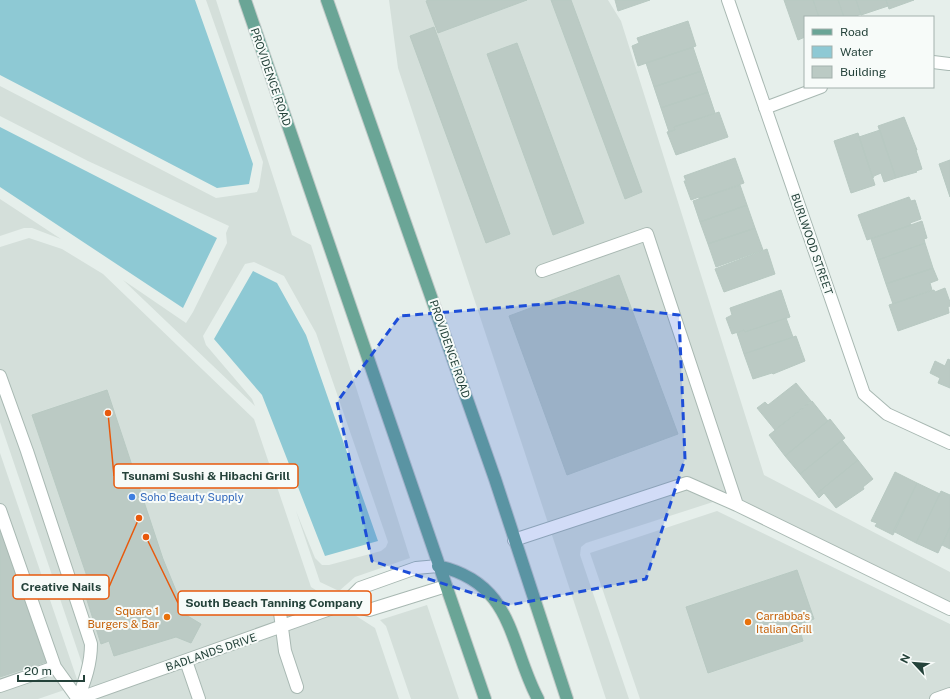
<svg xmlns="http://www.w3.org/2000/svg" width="950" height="699" font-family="'Public Sans',sans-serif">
<rect width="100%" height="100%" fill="#e6efeb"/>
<path fill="#d4dfda" d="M206,0H216L292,235L311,245L410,558L355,577L339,591L320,582L296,511L315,558L322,565H329L381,551L386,547L388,542L316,333L284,276L254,262L245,264L203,336L206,345L252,399L255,406L123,280L186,323L193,312L227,243L226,233L229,226L88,161L0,116V86L216,198L257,192L259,187L263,162Z
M389,0H608L621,21L764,475L950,572V613L721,502H713L586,543L581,547L580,555L629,699H606L398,68Z
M0,199L61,239L32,228H24L0,236Z
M29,238L62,249L103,274L254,419L311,587L375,628L399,699H94L0,422V247Z
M0,453L79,685L38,699H0Z
M717,511L950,624V699H640L590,553Z
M427,605L459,699H411L386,626L380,620Z"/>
<path fill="#8ec9d4" d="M0,0H195L253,164L249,184L217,188L0,75Z
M0,127L217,238L183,308L0,187Z
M253,271L277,283L306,335L378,541L325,556L262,395L214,339Z"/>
<path fill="#bbcac4" stroke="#b8c9c2" d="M429,0H527L438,33L426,1Z
M551,0H571L642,192L625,199Z
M615,0H650L618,11Z
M784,0H813L819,17H805V37L798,40Z
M813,0H838L844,17H819Z
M838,0H856L861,14L854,17H844Z
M856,0H886L888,6L861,15Z
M886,0H914L889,9Z
M688,21L696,46L638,66L632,46L639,43L637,38Z
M434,27L510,234L486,243L410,36Z
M517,43L584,223L553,235L487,54Z
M693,47L701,71L654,87L646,63Z
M701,71L708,92L661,108L654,87Z
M708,92L715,113L674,127L675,130L669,132L661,108Z
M719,112L728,137L676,155L667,132L675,130L674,127Z
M904,117L917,150H916L922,169L916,171L917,172L896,178L878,126Z
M880,130L896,178L884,182L881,173L874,176L873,178L859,137Z
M858,133L875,185L851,193L834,141Z
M735,158L744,183L699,199V197L691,200L684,181H686L684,176Z
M950,160V197L939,164Z
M740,185L747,205L700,222L693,201Z
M909,197L911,201L915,200L921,219L910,223L911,225L867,240L858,215Z
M747,205L755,228L708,244L700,222Z
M922,221L927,238L924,239L925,243L878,260L871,239Z
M755,228L763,250L716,267L708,244Z
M925,243L933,268L886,284L878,260Z
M767,249L775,274L724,292L715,269Z
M933,268L938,280L930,283L932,290L893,304L886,284Z
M619,275L678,434L567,475L509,316Z
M945,288L950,302V306L948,307L949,313L898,331L889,305L934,290L935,292Z
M781,290L790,317L745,332L744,330L732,334L726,318L732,315L730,308Z
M786,318L793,337L744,354L737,333L744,330L745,332Z
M796,336L805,361L773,374L772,373L753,379L744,354Z
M948,359L950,360V388L938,383L940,378L930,373L935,361L945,366Z
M796,383L811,401L775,430L757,408L765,402L768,405Z
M107,390L163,559L186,615L201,624L191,643L176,637L114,656L109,641L101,644L86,597L93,594L32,415Z
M812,401L828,421L785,456L769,435Z
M830,419L845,438L800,474L785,456Z
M842,440L858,460L816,494L800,474Z
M858,460L873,479L863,487L864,489L836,508L824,493L819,498L816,494Z
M895,472L917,483L893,535L875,526L877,523L871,521Z
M917,483L940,494L916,543L893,531Z
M941,491L950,495V527L938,553L916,543Z
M950,527V549L942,545Z
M0,528L46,662L0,677Z
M797,570L814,619L798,625L803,641L708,673L686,607Z"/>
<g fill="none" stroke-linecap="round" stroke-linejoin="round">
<g stroke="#a8b8b2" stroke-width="14">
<path id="minor" d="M728,0L864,394L887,414L950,443
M933,62L949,64
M765,108L821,87
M542,271L647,234L737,505
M0,376L27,451L91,644C91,664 85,680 78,699
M0,510L55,667
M514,540L687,483L737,505L950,609
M344,604L369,610L446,586
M279,605L285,651L297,687
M186,661L199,699
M0,686L55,667L78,699
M77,699L344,604L360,588L416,568L438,566
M936,699L950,694"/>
</g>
<g stroke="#c2cac8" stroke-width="14">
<path id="major" d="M245,0L485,699
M327,0L495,479L567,699
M438,566C514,583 509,644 538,699"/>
</g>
<use href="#minor" stroke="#fff" stroke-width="12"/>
<use href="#major" stroke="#6aa596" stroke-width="12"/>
</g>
<path fill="#1d4ed8" fill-opacity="0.2" stroke="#1d4ed8" stroke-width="3" stroke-dasharray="8 5" stroke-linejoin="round" d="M569,302L679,315L685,459L646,579L510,605L372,561L337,402L400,316Z"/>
<circle fill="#3f7fe0" stroke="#f7fbf9" stroke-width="1.5" cx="132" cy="497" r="4"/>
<g fill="#e8710a" stroke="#f7fbf9" stroke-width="1.5">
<circle cx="167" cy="617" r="4"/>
<circle cx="748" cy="622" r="4"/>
</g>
<g text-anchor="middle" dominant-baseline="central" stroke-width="4" stroke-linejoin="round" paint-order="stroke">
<g font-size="11" fill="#24423a" stroke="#f7fbf9">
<text transform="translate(271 77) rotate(71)">PROVIDENCE ROAD</text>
<text transform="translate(812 244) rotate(71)">BURLWOOD STREET</text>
<text transform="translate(450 349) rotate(71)">PROVIDENCE ROAD</text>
<text transform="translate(211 652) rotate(-19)">BADLANDS DRIVE</text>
</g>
<g font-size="11" fill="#366cbe" stroke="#f7fbf9" text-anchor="start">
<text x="140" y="497">Soho Beauty Supply</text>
</g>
<g font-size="11" fill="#c56008" stroke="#f7fbf9" text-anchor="end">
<text x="159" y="611">Square 1<tspan x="159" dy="13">Burgers &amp; Bar</tspan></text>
<text x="756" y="616" text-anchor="start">Carrabba's<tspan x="756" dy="13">Italian Grill</tspan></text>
</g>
</g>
<path fill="none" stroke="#e8590c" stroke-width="1.5" d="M108 413L114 476M139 518L109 587M146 537L178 603"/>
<g fill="#e8590c" stroke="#f7fbf9" stroke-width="1.5">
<circle cx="108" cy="413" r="4"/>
<circle cx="139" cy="518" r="4"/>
<circle cx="146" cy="537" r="4"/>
</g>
<g fill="#f7fbf9" stroke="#e8590c" stroke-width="1.5">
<rect x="114" y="464" width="184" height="24" rx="4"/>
<rect x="13" y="575" width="96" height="24" rx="4"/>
<rect x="178" y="591" width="193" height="24" rx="4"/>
</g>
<g font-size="12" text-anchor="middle" font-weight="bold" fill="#24423a">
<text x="206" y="480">Tsunami Sushi &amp; Hibachi Grill</text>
<text x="61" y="591">Creative Nails</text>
<text x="274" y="607">South Beach Tanning Company</text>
</g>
<rect x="804" y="16" width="130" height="72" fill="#f7fbf9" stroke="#a3b1ad"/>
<rect x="812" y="29" width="20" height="6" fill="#6aa596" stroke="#a3b1ad"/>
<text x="840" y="36" font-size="12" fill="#24423a">Road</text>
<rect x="812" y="46" width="20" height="12" fill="#8ec9d4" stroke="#a3b1ad"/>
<text x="840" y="56" font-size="12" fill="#24423a">Water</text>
<rect x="812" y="66" width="20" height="12" fill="#bbcac4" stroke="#a3b1ad"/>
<text x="840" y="76" font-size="12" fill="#24423a">Building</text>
<g transform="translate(914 663) rotate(296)" stroke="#f7fbf9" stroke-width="3" paint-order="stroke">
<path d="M0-3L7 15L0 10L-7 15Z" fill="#24423a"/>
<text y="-6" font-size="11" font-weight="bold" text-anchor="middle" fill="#24423a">N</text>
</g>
<path d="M18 675v6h66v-6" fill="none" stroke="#24423a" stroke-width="2"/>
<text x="24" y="675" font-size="12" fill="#24423a" stroke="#f7fbf9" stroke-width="3" paint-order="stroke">20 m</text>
</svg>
